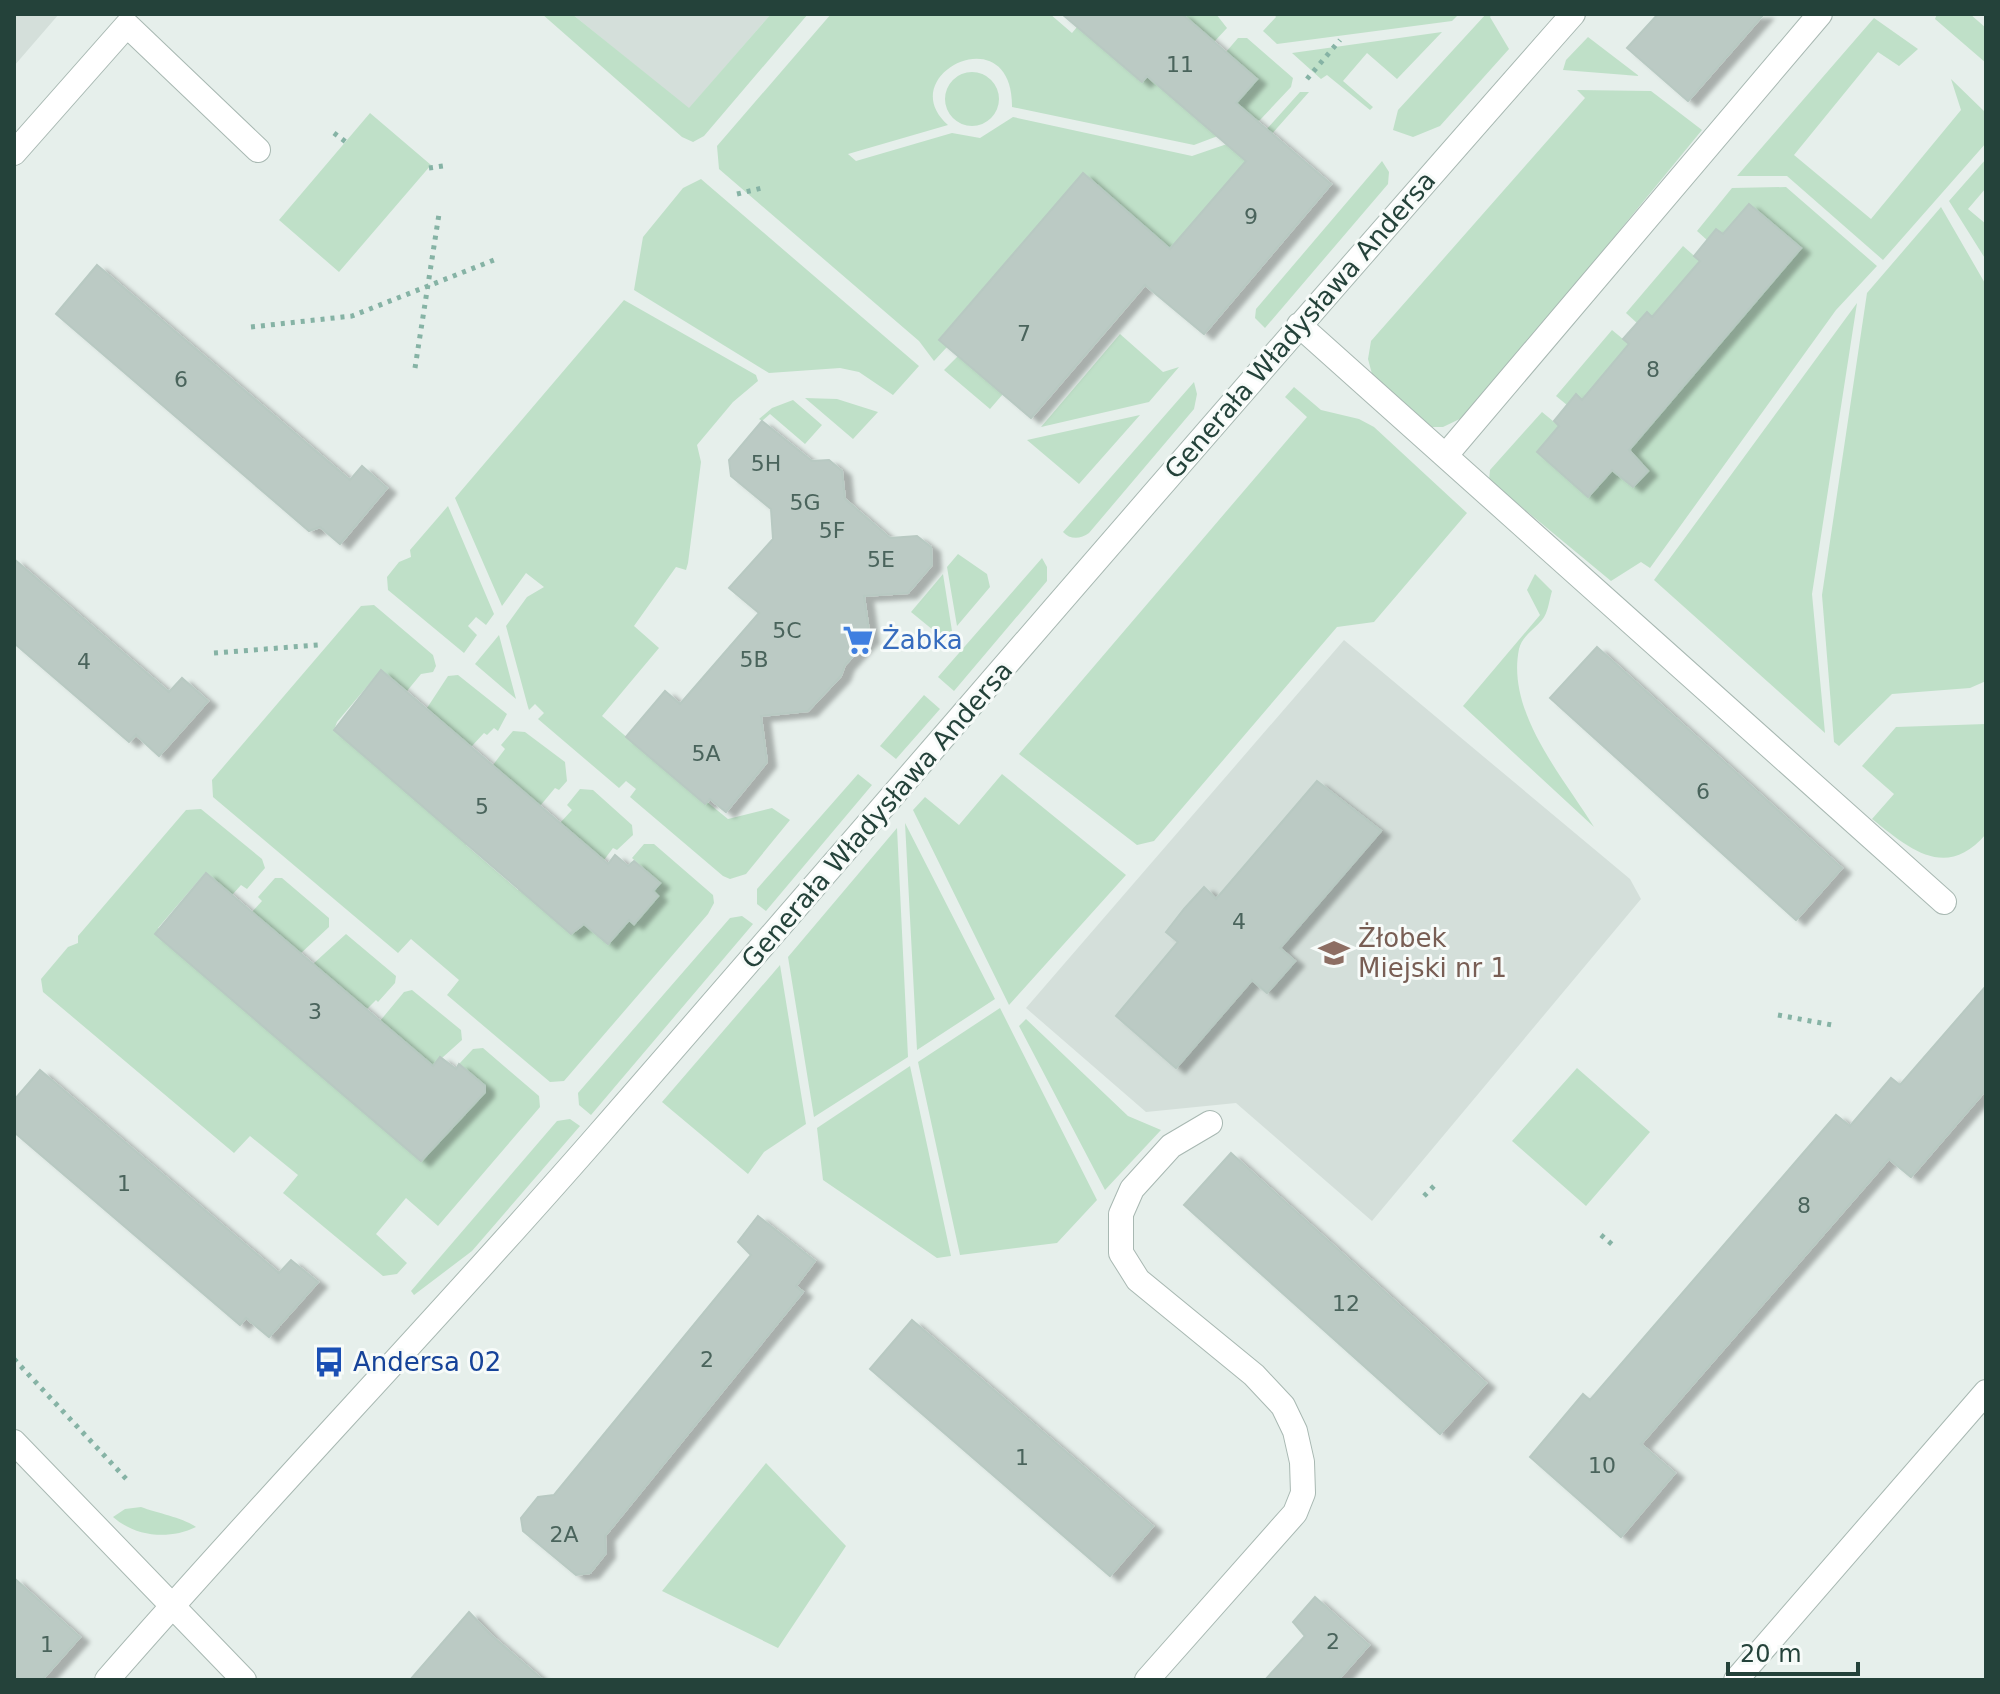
<svg xmlns="http://www.w3.org/2000/svg" width="2000" height="1694" font-family="'DejaVu Sans',sans-serif">
<defs>
<filter id="shadow"><feDropShadow dx="9" dy="5" stdDeviation="2" flood-color="#0004"/></filter>
</defs>
<rect width="100%" height="100%" fill="#e6efeb"/>
<path fill="#d4dfda" d="M14,14H59L14,66Z
M572,14H771L689,109Z
M1344,640L1630,879L1641,899L1372,1221L1236,1103L1146,1112L1026,1008Z"/>
<path fill="#bfe0c8" d="M542,14H572L689,108L771,14H808L704,136L693,142L682,137Z
M831,14H1050L1072,33L1077,27L1141,82L1147,76L1211,131L1257,79L1226,52L1238,38H1247L1293,78L1291,87L1260,120L1194,145L1012,107C1013,14 891,75 948,125L848,154L856,161L952,133L980,138L1013,117L1192,156L1265,131L1300,92H1309L1170,249L1083,173L939,339L947,347L934,361L919,341L719,169L717,146Z
M1170,14H1216L1227,28L1214,42Z
M1274,14H1459L1452,21L1277,44L1263,31L1276,17Z
M1486,14H1492L1490,17L1509,49L1440,126L1413,137L1393,130L1398,110Z
M1937,14H1970L1986,28V63L1935,19Z
M1874,18L1918,49L1899,66L1878,52L1794,155L1871,219L1961,110L1951,79L1986,113V143L1883,260L1787,176H1737Z
M1442,32L1397,79L1367,53L1343,81L1373,107L1370,110L1327,75L1321,79L1292,53Z
M1588,37L1639,76L1563,70L1566,60Z
M945 99a27 27 0 1 1 54 0a27 27 0 1 1-54 0Z
M1577,90L1651,91L1702,130L1468,415L1443,427H1432L1372,374L1368,359L1371,341L1585,98Z
M370,113L431,165L339,272L279,220Z
M1986,159V188L1968,209L1986,224V260L1949,201Z
M1382,161L1389,172L1388,184L1265,328L1255,318L1256,309Z
M701,179L919,366L893,395L859,372L840,368L769,373L634,290L643,237L683,188Z
M1786,187L1877,266L1836,310L1650,568L1641,562L1611,581L1489,480L1490,470L1542,412L1559,426L1537,452L1589,497L1801,248L1749,204L1723,234L1716,229L1707,240L1697,231L1732,188Z
M1941,207L1986,285V681L1970,688L1892,694L1839,746L1834,742L1822,595L1867,293Z
M1683,246L1700,261L1652,317L1647,312L1637,323L1626,313Z
M624,300L756,375L758,381L733,402L697,445L701,462L688,563L686,570L676,567L634,626L659,648L602,716L705,804L707,802L728,819L772,808L790,820L746,874L730,879L723,876L630,797L636,789L626,781L619,788L538,719L544,713L535,704L529,710L528,707L506,626L527,597L544,587L526,573L502,606L455,498Z
M1857,303L1812,594L1825,733L1654,580Z
M1612,330L1629,344L1582,400L1567,405L1556,396Z
M1120,334L1163,372L1179,367L1149,402L1041,427Z
M958,356L1003,394L990,409L944,370Z
M1194,382L1197,394L1194,409L1089,533C1081,539 1070,540 1063,532Z
M1294,387L1321,410L1359,419L1374,427L1467,513L1374,622L1337,627L1154,841L1137,845L1019,754L1307,417L1285,397Z
M805,398L837,399L878,412L853,439Z
M793,400L822,425L805,444L770,414L762,421L759,419L772,408Z
M1140,415L1079,484L1027,440Z
M448,506L494,614L486,625L476,617L468,626L477,635L464,653L388,590L387,577L399,562L411,557L410,550Z
M958,554L987,574L990,587L957,626L947,567Z
M1042,558L1047,567V581L954,691L938,677Z
M943,574L952,631L944,639L911,612Z
M1535,574L1552,591C1549,601 1548,613 1542,620C1534,630 1522,636 1519,649C1506,712 1563,777 1594,827L1463,706L1540,615L1527,590Z
M374,605L433,655L436,666L433,672L421,674L407,691L381,670L337,722L334,730L470,840L466,845L518,890L521,887L578,930L584,924L608,944L629,920L634,924L658,896L653,891L659,883L632,858L644,844H654L713,895L714,903L708,914L564,1081L550,1082L447,995L459,980L411,939L398,953L213,797L212,780L361,606Z
M499,635L516,699L475,664Z
M458,675L507,714L498,731L494,728L487,735L484,733L471,747L427,708L448,676Z
M924,695L940,709L896,759L880,746Z
M1986,724V834C1946,881 1910,849 1872,819L1894,794L1862,766L1896,727Z
M513,731L525,732L565,762L567,781L559,790L555,788L540,806L493,765L505,749L501,745Z
M858,774L872,785L766,911L757,904V889Z
M1002,774L1126,875L1009,1005L913,810L925,797L959,825Z
M580,789L593,790L632,825L633,835L617,850L613,848L604,860L560,823L572,810L567,805Z
M201,809L262,859L265,868L247,889L241,885L232,895L205,873L158,928L215,985L389,1134L394,1130L461,1119L485,1092V1086L459,1064L473,1049L483,1048L539,1096L540,1107L438,1226L406,1198L376,1234L407,1263L397,1274L383,1276L283,1193L298,1175L250,1136L234,1153L43,992L41,979L68,947L78,943V936L186,810Z
M905,823L995,999L917,1050Z
M897,828L908,1057L814,1117L788,957Z
M275,878H282L329,918V927L300,954L252,912L262,901L258,897Z
M742,916L753,924L591,1115L579,1105L578,1093L730,918Z
M346,934L396,976L395,983L378,1002L376,1000L367,1009L313,964Z
M780,965L806,1124L764,1152L748,1174L662,1102Z
M412,990L461,1030L462,1040L433,1066L380,1021L404,992Z
M1000,1008L1097,1200L1057,1243L960,1255L918,1062Z
M1026,1019L1128,1116L1161,1130L1105,1190L1019,1026Z
M910,1066L951,1256L937,1258L823,1180L817,1128Z
M1577,1068L1650,1132L1586,1206L1512,1141Z
M570,1119L580,1126L472,1251L414,1295L411,1291L557,1121Z
M766,1463L846,1546L778,1648L662,1591Z
M141,1507C157,1513 184,1518 196,1527C169,1540 136,1537 113,1517L125,1509Z"/>
<path fill="#bbcac4" stroke="#b8c9c2" stroke-width="2" filter="url(#shadow)" d="M1062,14H1182L1257,79L1236,103L1331,184L1204,334L1145,285L1031,418L939,340L1083,173L1170,249L1246,161L1147,76L1142,82Z
M1658,14H1764L1688,101L1627,48Z
M1749,204L1801,248L1629,450L1648,471L1633,487L1612,470L1588,497L1537,452L1559,426L1554,421L1576,394L1582,400L1629,344L1623,339L1647,312L1652,317L1700,261L1694,256L1716,229L1723,234Z
M97,265L350,480L362,466L387,488L340,544L320,527L309,531L56,314Z
M762,421L812,461L829,460L842,471L845,499L890,538L917,536L931,547L932,565L908,593L864,596L870,638L845,665L841,676L808,711L761,716L767,762L726,812L710,799L705,804L626,737L665,691L680,704L759,613L729,588L773,539L771,509L731,476L729,460Z
M14,559L169,692L182,678L208,701L159,756L136,735L129,742L14,643Z
M1597,647L1842,868L1796,920L1550,698Z
M381,670L608,864L615,855L628,866L634,861L660,883L653,891L658,896L634,924L629,920L608,944L584,924L571,934L334,730Z
M1317,781L1381,831L1280,948L1295,961L1267,993L1252,980L1176,1068L1116,1016L1178,942L1166,932L1184,909L1204,887L1216,899Z
M206,873L433,1066L440,1057L456,1069L459,1064L485,1086V1092L421,1161L155,934Z
M1986,986V1090L1911,1177L1889,1159L1641,1444L1675,1473L1621,1537L1530,1457L1583,1394L1590,1400L1836,1115L1850,1126L1891,1078L1900,1085Z
M40,1070L279,1273L291,1260L318,1282L269,1337L246,1318L240,1325L14,1132V1100Z
M1231,1153L1486,1383L1440,1434L1184,1205Z
M758,1216L815,1261L796,1286L803,1292L605,1536L606,1553L590,1573L576,1575L523,1531L521,1518L538,1497L554,1495L751,1255L738,1242Z
M912,1320L1153,1526L1110,1576L870,1369Z
M14,1578L80,1637L42,1680H14Z
M1315,1597L1369,1645L1338,1680H1265L1305,1636L1293,1622Z
M469,1612L491,1635L543,1680H410Z"/>
<g fill="none" stroke-linecap="round" stroke-linejoin="round">
<g stroke="#a8b8b2" stroke-width="26">
<path id="minor" d="M14,153L127,25L258,150
M1299,325L1944,902
M1446,455L1820,14
M14,1442L244,1680
M107,1680C268,1495 439,1318 600,1133C925,760 1246,384 1573,14
M1147,1680L1295,1513L1303,1493L1302,1462L1295,1431L1283,1406L1254,1375L1138,1280L1121,1253V1214L1132,1189L1171,1146L1210,1123
M1736,1680L1986,1392"/>
</g>
<path stroke="#86b3a5" stroke-width="5" stroke-dasharray="4 6" stroke-linecap="butt" d="M1307,79L1340,40
M334,133L346,142
M429,168L443,166
M737,194L762,188
M251,327L352,316L499,258
M415,368L439,214
M214,653L318,645
M1778,1015L1832,1025
M1424,1196L1435,1185
M1601,1235L1614,1246
M14,1359L130,1483"/>
<use href="#minor" stroke="#fff" stroke-width="24"/>
</g>
<defs>
<g id="supermarket-bare" transform="scale(2.4)"><path d="M-6-5.5h2.5l.6 2H6L4.5 2H-2.5L-4.4-4H-6ZM-1.5 3.2a1.3 1.3 0 1 0 .1 0ZM3 3.2a1.3 1.3 0 1 0 .1 0Z" fill="#3f7fe0" stroke="#f7fbf9" stroke-width="2.5" paint-order="stroke"/></g>
<g id="school-bare" transform="scale(2.4)"><path d="M0-5L7-2L0 1L-7-2ZM-4 1L0 2.5L4 1V4Q0 6-4 4Z" fill="#8d6e63" stroke="#f7fbf9" stroke-width="2.5" paint-order="stroke"/></g>
<g id="bus-bare" transform="scale(2.4)"><path d="M-5-6H5V4H4V6H2V4H-2V6H-4V4H-5ZM-3.5-4V0h7V-4ZM-3.5 1.2v1.5H-2V1.2ZM2 1.2v1.5H3.5V1.2Z" fill="#1a4fb4" stroke="#f7fbf9" stroke-width="2.5" paint-order="stroke"/></g>
</defs>
<g fill-rule="evenodd">
<use href="#supermarket-bare" x="858" y="640"/>
<use href="#school-bare" x="1334" y="953"/>
<use href="#bus-bare" x="329" y="1362"/>
</g>
<g text-anchor="middle" dominant-baseline="central" stroke-width="6" stroke-linejoin="round" paint-order="stroke">
<g font-size="22" fill="#4a645c">
<text x="1180" y="64">11</text>
<text x="1251" y="216">9</text>
<text x="1024" y="333">7</text>
<text x="1653" y="369">8</text>
<text x="181" y="379">6</text>
<text x="766" y="463">5H</text>
<text x="805" y="502">5G</text>
<text x="832" y="530">5F</text>
<text x="881" y="559">5E</text>
<text x="787" y="630">5C</text>
<text x="754" y="659">5B</text>
<text x="84" y="661">4</text>
<text x="706" y="753">5A</text>
<text x="1703" y="791">6</text>
<text x="482" y="806">5</text>
<text x="1239" y="921">4</text>
<text x="315" y="1011">3</text>
<text x="124" y="1183">1</text>
<text x="1804" y="1205">8</text>
<text x="1346" y="1303">12</text>
<text x="707" y="1359">2</text>
<text x="1022" y="1457">1</text>
<text x="1602" y="1465">10</text>
<text x="564" y="1534">2A</text>
<text x="1333" y="1641">2</text>
<text x="47" y="1644">1</text>
</g>
<g font-size="26" fill="#24423a" stroke="#f7fbf9">
<text transform="translate(1300 325) rotate(-49)">Generała Władysława Andersa</text>
<text transform="translate(877 815) rotate(-49)">Generała Władysława Andersa</text>
</g>
<g font-size="26" fill="#366cbe" stroke="#f7fbf9" text-anchor="start">
<text x="882" y="640">Żabka</text>
</g>
<g font-size="26" fill="#785e54" stroke="#f7fbf9" text-anchor="start">
<text x="1358" y="938">Żłobek<tspan x="1358" dy="30">Miejski nr 1</tspan></text>
</g>
<g font-size="26" fill="#164399" stroke="#f7fbf9" text-anchor="start">
<text x="353" y="1362">Andersa 02</text>
</g>
</g>
<rect width="2000" height="1694" fill="none" stroke="#24423a" stroke-width="32"/>
<path d="M1728 1662v12h130v-12" fill="none" stroke="#24423a" stroke-width="4"/>
<text x="1740" y="1662" font-size="24" fill="#24423a" stroke="#f7fbf9" stroke-width="6" paint-order="stroke">20 m</text>
</svg>
